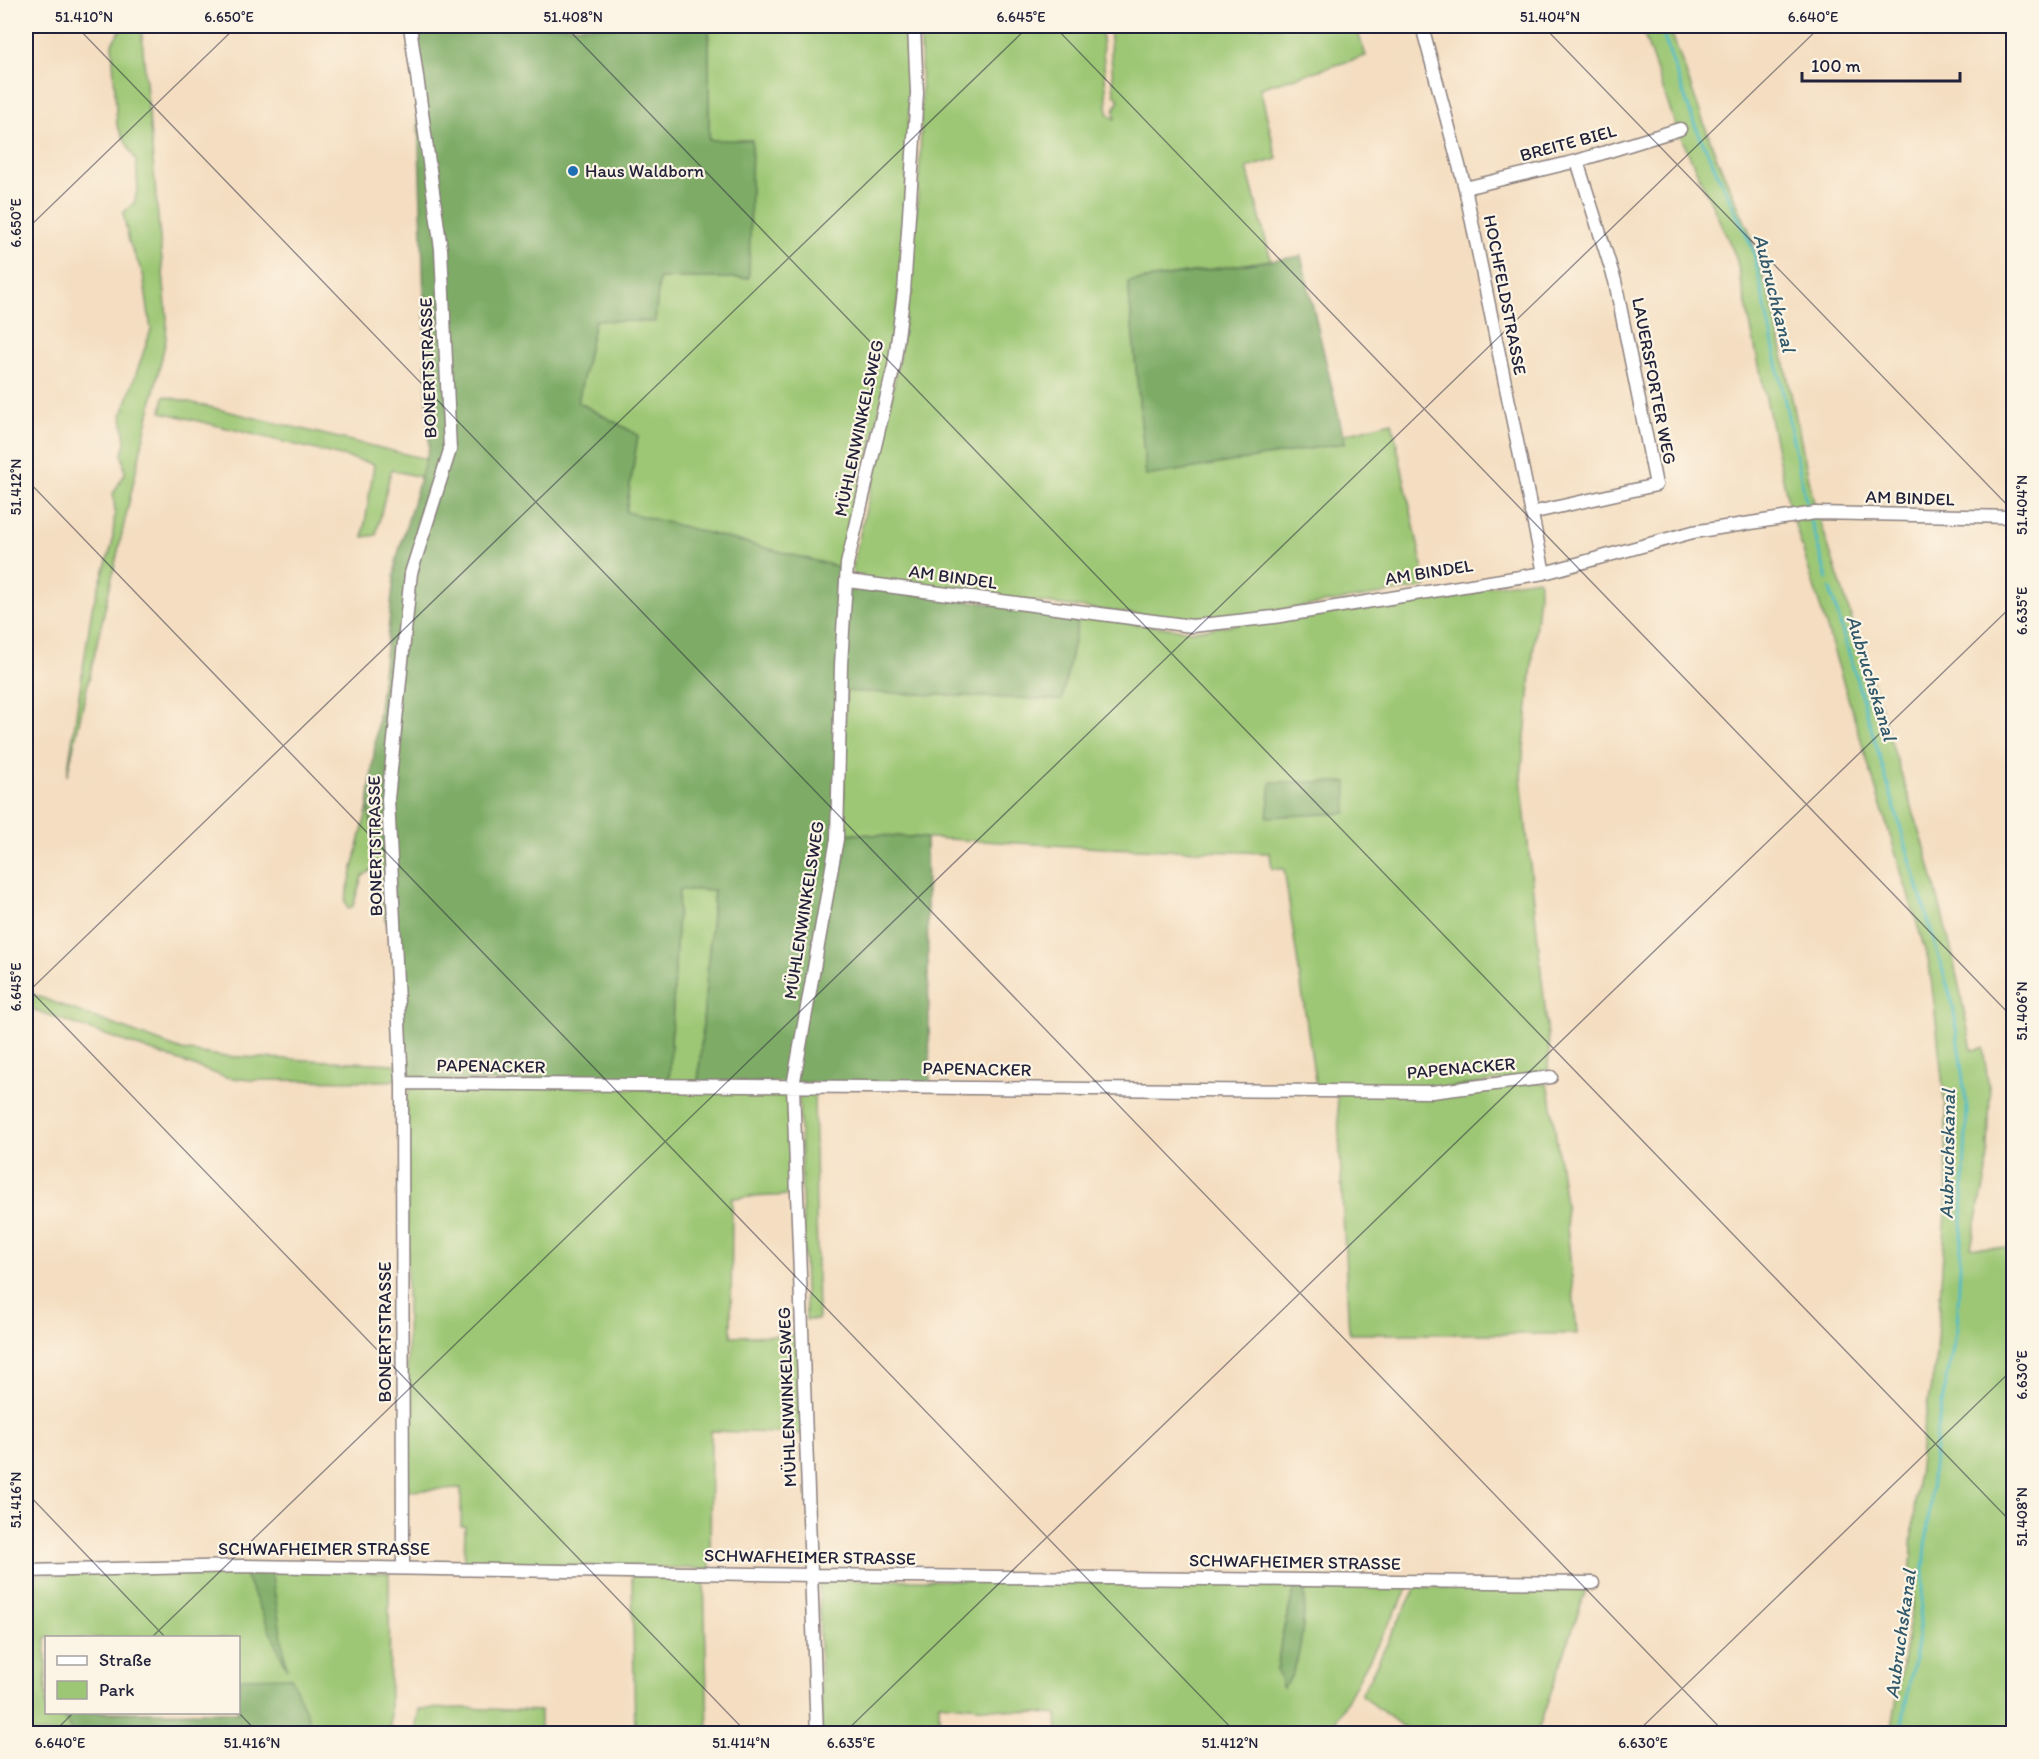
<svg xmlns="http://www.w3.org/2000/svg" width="2039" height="1759" font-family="Itim,sans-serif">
<rect width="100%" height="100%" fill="#fcf5e5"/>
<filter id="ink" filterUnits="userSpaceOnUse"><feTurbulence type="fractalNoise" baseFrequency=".0167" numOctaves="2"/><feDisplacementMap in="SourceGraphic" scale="12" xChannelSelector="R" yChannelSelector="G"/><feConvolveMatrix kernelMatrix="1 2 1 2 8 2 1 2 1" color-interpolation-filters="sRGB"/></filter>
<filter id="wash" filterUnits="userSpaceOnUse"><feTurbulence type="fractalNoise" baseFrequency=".008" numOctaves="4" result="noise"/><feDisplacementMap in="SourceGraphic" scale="24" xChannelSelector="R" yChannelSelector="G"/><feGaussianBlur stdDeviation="1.35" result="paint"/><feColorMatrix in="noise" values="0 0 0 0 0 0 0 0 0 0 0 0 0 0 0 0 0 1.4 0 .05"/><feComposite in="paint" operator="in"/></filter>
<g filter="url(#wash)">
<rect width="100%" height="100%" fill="#f4ddc0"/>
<path fill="#9dc774" stroke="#607458" stroke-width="1.5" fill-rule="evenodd" d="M123,26H141L167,318L166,339L67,776L92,608L112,545L115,511L113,494L125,473L122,454L125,442L122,415L151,330L143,274L129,242L123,213L134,203L138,188L136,161L117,126L112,43Z
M709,26H910C909,138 908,251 889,362C877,431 858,499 843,568L626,512L638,435L578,402L595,320L655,322L659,278H748L752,140L709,141Z
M920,26H1101L1108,114L1115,119L1114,110L1119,100L1114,94L1109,26H1356L1366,56L1260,88L1277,159L1247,168L1271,260L1128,282L1146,476L1345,443L1344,434L1392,422L1427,587L1222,619L1190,621L860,580L853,574L852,569C868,497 888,424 900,351C917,244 925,134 920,26Z
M1641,26H1669L1716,156L1749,231L1772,303L1815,508L1790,512L1736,257L1675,124Z
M164,396L426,459L421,477L391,470L376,535L363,537L374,464L161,412Z
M1819,517L1926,851L1953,957L1972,1050L1983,1048L1990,1095L1987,1172L1971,1247L2014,1249L2013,1733H1891L1914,1596L1910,1584L1914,1511L1924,1421L1935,1366L1947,1198L1946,1116L1935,1011L1929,963L1794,521Z
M1538,579L1540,583L1521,777L1549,1046L1548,1070L1545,1074L1437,1089L1316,1087L1284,869H1272L1270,853L1103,848L843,833L846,691L1061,700L1079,616L1192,631Z
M368,806L374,838L387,858L388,926L371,870L362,877L353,906L348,909L345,901Z
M679,890H714L698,1083L669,1082Z
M26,992L182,1050L220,1056L396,1064L398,1077L394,1080L386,1081L249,1080L225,1077L26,1007Z
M414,1083L787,1093L792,1195L732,1198L731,1336L798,1335L803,1434L711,1431L710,1569L464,1563L465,1526H461V1488L408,1491L406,1097Z
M1539,1083L1546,1084L1550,1092L1565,1204L1577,1334H1349L1337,1093Z
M805,1091H814L818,1320H806L799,1096Z
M243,1570L389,1573L390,1728H393V1733H26V1575ZM46,1638H238V1712H46Z
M632,1575L704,1576L708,1733H635Z
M819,1579L1296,1584L1282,1635L1277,1671L1283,1687C1302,1671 1305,1608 1305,1584L1408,1585L1409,1587L1329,1733H1058L1057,1715L939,1703V1733L821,1734Z
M1416,1587L1581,1589L1585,1593L1537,1733H1411L1361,1695Z
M463,1708L540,1711V1733H415L419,1709Z"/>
<path fill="#7eac66" stroke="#506750" stroke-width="1.5" d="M415,26H709V140H752L749,278H659L655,322L595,320L578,402L638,435L626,512L843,568L841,584L1079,616L1062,700L841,691L843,833L926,838L930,1082L698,1083L714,890H679L669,1082L414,1081L406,1074L385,858L374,838L368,806L396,561L429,448Z
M1301,256L1345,443L1146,476L1128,282Z
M1271,782H1347L1346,813L1267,817Z
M243,1570L271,1571L287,1669Z
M1296,1584H1305C1305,1608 1302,1672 1283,1687L1277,1671L1282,1635Z
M291,1677L315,1733H72L62,1713L238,1712L239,1678Z"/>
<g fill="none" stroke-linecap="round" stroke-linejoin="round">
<path stroke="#4dbbc4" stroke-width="3" d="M1660,26L1694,123L1753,249L1808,511
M1810,517L1827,579
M1830,589L1953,1005L1967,1110L1957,1328L1936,1434L1918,1637L1900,1734"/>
</g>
</g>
<g filter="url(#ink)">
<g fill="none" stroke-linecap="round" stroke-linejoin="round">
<g stroke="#8b807e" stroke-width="15">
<path id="minor" d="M1422,26L1465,188L1544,573
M1465,188L1577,161L1680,129
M1531,513L1656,485L1615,281L1577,161
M848,581L1192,626L1274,617L1544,573L1693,532L1815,513L2014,517
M402,1083L1432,1092L1551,1077
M403,1567L402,1083L388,799L411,573L450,450L441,249L410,26
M26,1571L242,1566L812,1575L1593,1583
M817,1734L793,1086L837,839L841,665L847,564L894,366L904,292L917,93L914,26"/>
</g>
<use href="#minor" stroke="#fff" stroke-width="12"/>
</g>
</g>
<path fill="none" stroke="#22223b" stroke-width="1.5" stroke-opacity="0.45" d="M76,26L1726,1734M565,26L2014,1525M1054,26L2014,1019M1543,26L2014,512M26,230L237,26M26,479L1237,1734M26,986L748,1734M26,994L1029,26M26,1492L166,1638M151,1638L1821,26M238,1712L259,1734M52,1734L74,1712M843,1734L2014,604M1635,1734L2014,1368"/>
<circle fill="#1f6fb2" stroke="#fcf5e5" stroke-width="2" cx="573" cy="171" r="6"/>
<g text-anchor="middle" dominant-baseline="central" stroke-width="4.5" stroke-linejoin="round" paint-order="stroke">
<g font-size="18" fill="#22223b" stroke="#fcf5e5">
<text transform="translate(1568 143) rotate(-15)">BREITE BIEL</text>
<text transform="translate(1505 295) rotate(79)">HOCHFELDSTRASSE</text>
<text transform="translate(428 368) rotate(-92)">BONERTSTRASSE</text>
<text transform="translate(1654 381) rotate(79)">LAUERSFORTER WEG</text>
<text transform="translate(859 428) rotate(-78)">MÜHLENWINKELSWEG</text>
<text transform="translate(1910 498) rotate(2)">AM BINDEL</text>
<text transform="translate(1429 572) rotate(-9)">AM BINDEL</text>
<text transform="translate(953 577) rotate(8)">AM BINDEL</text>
<text transform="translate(375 846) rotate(-91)">BONERTSTRASSE</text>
<text transform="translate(804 910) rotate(-81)">MÜHLENWINKELSWEG</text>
<text transform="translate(491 1066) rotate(1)">PAPENACKER</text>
<text transform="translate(1461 1068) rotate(-5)">PAPENACKER</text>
<text transform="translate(977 1069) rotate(1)">PAPENACKER</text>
<text transform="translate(385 1332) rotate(-90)">BONERTSTRASSE</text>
<text transform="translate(787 1397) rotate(-92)">MÜHLENWINKELSWEG</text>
<text x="324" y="1549">SCHWAFHEIMER STRASSE</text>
<text transform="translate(810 1557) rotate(1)">SCHWAFHEIMER STRASSE</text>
<text transform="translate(1295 1562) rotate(1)">SCHWAFHEIMER STRASSE</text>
</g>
<g font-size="18" fill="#22223b" stroke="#fcf5e5" text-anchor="start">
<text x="585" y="171">Haus Waldborn</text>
</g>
<g font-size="20" font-style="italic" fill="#31586b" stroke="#fcf5e5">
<text transform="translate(1775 293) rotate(76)">Aubruchkanal</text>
<text transform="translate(1872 678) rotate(73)">Aubruchskanal</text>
<text transform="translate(1947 1154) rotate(-89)">Aubruchskanal</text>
<text transform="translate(1900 1634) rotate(-82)">Aubruchskanal</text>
</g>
</g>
<rect width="2039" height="1759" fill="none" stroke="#fcf5e5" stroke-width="66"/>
<rect x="45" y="1636" width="195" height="78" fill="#fcf5e5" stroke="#a5a1a1" stroke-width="1.5"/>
<rect x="57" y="1656" width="30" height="9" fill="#ffffff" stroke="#a5a1a1" stroke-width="1.5"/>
<text x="99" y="1666" font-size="18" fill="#22223b">Straße</text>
<rect x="57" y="1681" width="30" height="18" fill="#9dc774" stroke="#a5a1a1" stroke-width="1.5"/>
<text x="99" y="1696" font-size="18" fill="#22223b">Park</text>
<path d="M1802 72v9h158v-9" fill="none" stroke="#22223b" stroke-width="3"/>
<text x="1811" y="72" font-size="18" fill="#22223b" stroke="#fcf5e5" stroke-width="4.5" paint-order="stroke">100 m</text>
<rect x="33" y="33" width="1973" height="1693" fill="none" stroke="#22223b" stroke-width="2"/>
<g font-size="15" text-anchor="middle" fill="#22223b">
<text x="84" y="22">51.410°N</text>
<text x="229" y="22">6.650°E</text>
<text x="573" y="22">51.408°N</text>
<text x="1021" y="22">6.645°E</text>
<text x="1550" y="22">51.404°N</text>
<text x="1813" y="22">6.640°E</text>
<text transform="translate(16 223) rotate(-90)" y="5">6.650°E</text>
<text transform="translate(16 487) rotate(-90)" y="5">51.412°N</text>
<text transform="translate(2022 505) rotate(-90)" y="5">51.404°N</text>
<text transform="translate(2022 611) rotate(-90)" y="5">6.635°E</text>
<text transform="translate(16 987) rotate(-90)" y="5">6.645°E</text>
<text transform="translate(2022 1011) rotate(-90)" y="5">51.406°N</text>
<text transform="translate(2022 1375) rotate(-90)" y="5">6.630°E</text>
<text transform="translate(16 1500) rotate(-90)" y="5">51.416°N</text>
<text transform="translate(2022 1517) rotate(-90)" y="5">51.408°N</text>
<text x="60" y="1748">6.640°E</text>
<text x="252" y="1748">51.416°N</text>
<text x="741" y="1748">51.414°N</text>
<text x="851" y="1748">6.635°E</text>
<text x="1230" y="1748">51.412°N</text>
<text x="1643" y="1748">6.630°E</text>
</g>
</svg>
